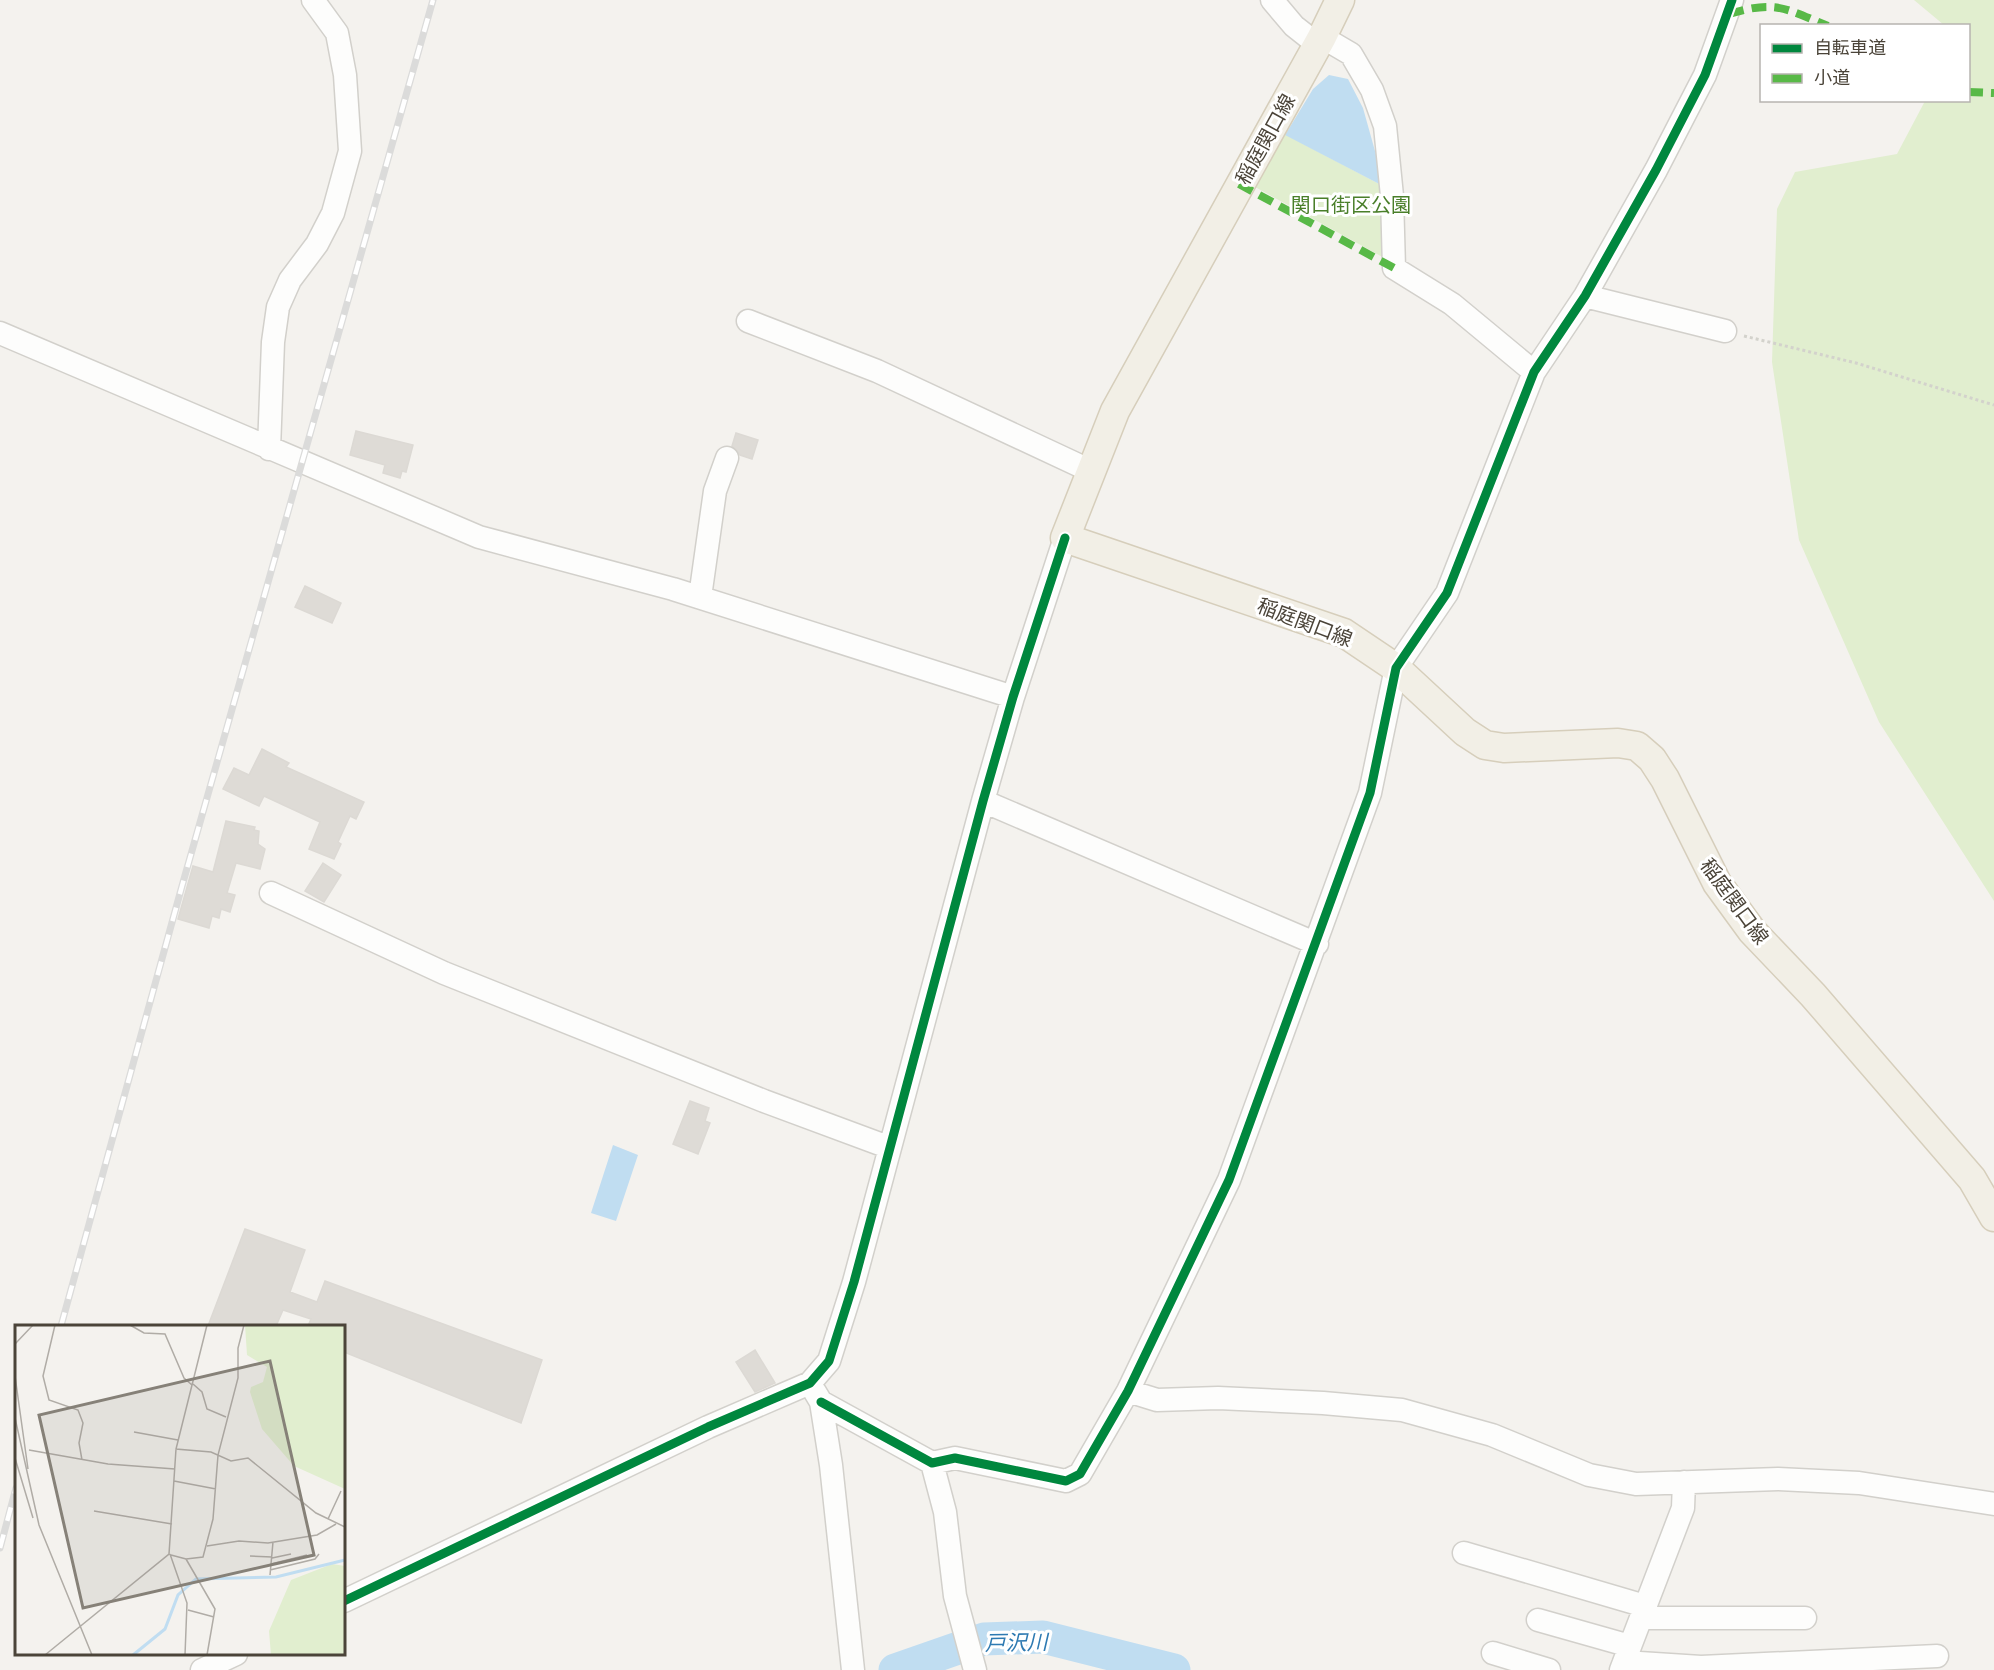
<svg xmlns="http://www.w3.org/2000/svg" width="1994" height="1670" font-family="Ubuntu,'Noto Sans JP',sans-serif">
<rect width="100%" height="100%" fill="#f4f2ee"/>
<path fill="#e1eecf" d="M1914,0H1994V901L1879,722L1799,540L1772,362L1777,209L1795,172L1897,154L1925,101L1968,100V26L1944,25Z
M1275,129L1385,187L1388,260L1246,182Z"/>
<path fill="#c0ddf1" d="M1329,75L1348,79L1363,108L1385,187L1285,135L1313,89Z
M613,1145L638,1155L616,1221L591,1213Z"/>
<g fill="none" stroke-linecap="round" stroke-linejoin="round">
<path stroke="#c0ddf1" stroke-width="33" d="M895,1670L984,1639L1043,1637L1174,1670"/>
</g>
<path fill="#dedbd6" stroke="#dcd9d4" stroke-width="1.5" d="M356,431L413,445L406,472L402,471L400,478L383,473L385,465L350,455Z
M736,433L758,440L752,459L740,455L732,446Z
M305,586L341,603L332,623L295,607Z
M262,749L289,763L286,767L364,802L356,819L350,816L338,842L341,844L334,859L309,849L320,822L264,796L259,806L223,789L234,768L249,775Z
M226,821L255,827L254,830L259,831L258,844L265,849L260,869L236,863L227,893L235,895L230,912L221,909L219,918L212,916L209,928L178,919L193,866L213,872Z
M323,863L341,875L324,902L305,891Z
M690,1101L709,1108L705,1121L710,1123L698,1154L673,1144Z
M245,1229L305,1250L290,1292L317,1302L325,1281L542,1360L521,1423L344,1352V1326H308L311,1319L283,1310L276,1326H208Z
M755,1350L775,1383L755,1392L736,1362Z"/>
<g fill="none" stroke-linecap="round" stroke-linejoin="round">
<g stroke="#d2d0cb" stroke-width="25">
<path id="minor" d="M1272,0L1294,26L1318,45
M1322,37L1351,54L1372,90L1385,126L1392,196L1394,268L1452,304L1534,372
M1585,296L1725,331
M748,321L877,371L1091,471
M0,333L479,537L673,589L1013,697
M269,449L273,342L278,307L290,280L317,244L333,213L350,151L345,75L337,33L313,0
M700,597L715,491L727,458
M983,801L1317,944
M271,893L444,973L764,1101L888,1147
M1128,1391L1157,1400L1218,1398L1323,1403L1402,1410L1492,1435L1589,1475L1636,1484L1778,1479L1859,1483L1994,1504
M815,1392L821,1402L831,1465L853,1670
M821,1402L932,1463L955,1458L1066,1481L1080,1474L1128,1391L1229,1180L1370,793L1396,668L1447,593L1534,372L1585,296L1656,170L1705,75L1732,0
M932,1463L945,1512L955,1596L975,1670
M1464,1553L1645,1606
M344,1601L708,1427L810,1383L829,1361L854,1282L983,801L1013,697L1065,538
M1641,1618H1805
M1538,1620L1630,1646
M1493,1653L1549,1670
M1624,1662L1701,1667L1937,1656
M202,1670L236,1654
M1621,1670L1683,1508L1684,1482"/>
</g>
<g stroke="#d6cebb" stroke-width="31">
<path id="major" d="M1340,0L1322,37L1115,411L1065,538L1344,633L1396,668L1465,732L1485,745L1504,748L1618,743L1637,746L1652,759L1665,779L1717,883L1752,931L1813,995L1972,1179L1994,1217"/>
</g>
<path stroke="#d3d2cc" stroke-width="3" stroke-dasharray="3 3" stroke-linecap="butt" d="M1744,336L1856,363L1994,405"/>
<use href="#minor" stroke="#fdfdfc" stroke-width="22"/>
<use href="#major" stroke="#f2efe6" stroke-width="28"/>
<g stroke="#dbdbda" stroke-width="7">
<path id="rail" d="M61,1326L182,886L433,0
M0,1548L16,1488"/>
</g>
<use href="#rail" stroke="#fff" stroke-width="4.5" stroke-dasharray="14" stroke-linecap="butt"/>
<path stroke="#58b947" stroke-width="8" stroke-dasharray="15 8" stroke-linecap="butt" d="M1729,14C1776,0 1784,8 1828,26
M1968,92L1994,93
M1239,184L1394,268"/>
<g stroke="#fff" stroke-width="13">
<path id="cycleway" d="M821,1402L932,1463L955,1458L1066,1481L1080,1474L1128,1391L1229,1180L1370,793L1396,668L1447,593L1534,372L1585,296L1656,170L1705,75L1732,0
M344,1601L708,1427L810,1383L829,1361L854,1282L983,801L1013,697L1065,538"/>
</g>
<use href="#cycleway" stroke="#00873e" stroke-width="9"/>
</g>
<g text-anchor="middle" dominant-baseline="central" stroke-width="6" stroke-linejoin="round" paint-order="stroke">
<g font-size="20" fill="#4b4439" stroke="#fff">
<text transform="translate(1265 139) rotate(-61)">稲庭関口線</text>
<text transform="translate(1305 622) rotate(21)">稲庭関口線</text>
<text transform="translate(1735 901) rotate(54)">稲庭関口線</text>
</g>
<g font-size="20" fill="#4a7f2a" stroke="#fff">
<text x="1351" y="204">関口街区公園</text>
</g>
<g font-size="21" font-style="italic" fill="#2e7ab2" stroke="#fff">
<text transform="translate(1016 1642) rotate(-1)">戸沢川</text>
</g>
</g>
<g transform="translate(15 1325)">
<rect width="330" height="330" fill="#f4f2ee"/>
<path d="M230,0H330V164L279,141L247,104L235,67L236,62L248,57L252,42L232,30ZM317,239L330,241V330H256L254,306L276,255Z" fill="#e1eecf"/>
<path fill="none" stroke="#c0ddf1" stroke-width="3" d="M118,330L150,304L163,270L181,254L261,252L330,235"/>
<path fill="none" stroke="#b0aca6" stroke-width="1.5" d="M40,0L28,51L34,75L63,85L68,98L64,118L67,135M115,0L129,8L150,9L169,53L177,60M192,0L161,124L196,127L216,136L233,133L301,188L330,202M0,19L18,0M0,51L13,144M178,59L187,67L192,84L211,92M0,93L24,200L77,330M119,107L163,115M14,125L93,139L160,144M0,133L18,193M159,156L201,164M79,186L157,199M313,194L326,166M192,221L224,216L253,218L302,210L321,199M155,229L172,278L170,330M156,230L171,234L188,232L198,194L203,130L223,53V23L229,0M235,231L257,232M257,233L276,229M171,234L200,284L192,330M256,239L292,230M255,245L300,234L304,229M255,250L258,217M173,285L199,292M30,330L154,229L161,124"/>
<path fill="#868178" fill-opacity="0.15" stroke="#868178" stroke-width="3" d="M255,36L299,230L68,283L24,90Z"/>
<rect width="330" height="330" fill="none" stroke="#4b4439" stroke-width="3"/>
</g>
<rect x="1760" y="24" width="210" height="78" fill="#ffffff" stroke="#b7b4b0" stroke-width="1.5"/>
<rect x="1772" y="44" width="30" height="9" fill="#00873e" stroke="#b7b4b0" stroke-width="1.5"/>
<text x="1814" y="54" font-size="18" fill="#4b4439">自転車道</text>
<rect x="1772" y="74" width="30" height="9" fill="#58b947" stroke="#b7b4b0" stroke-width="1.5"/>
<text x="1814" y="84" font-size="18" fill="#4b4439">小道</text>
</svg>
